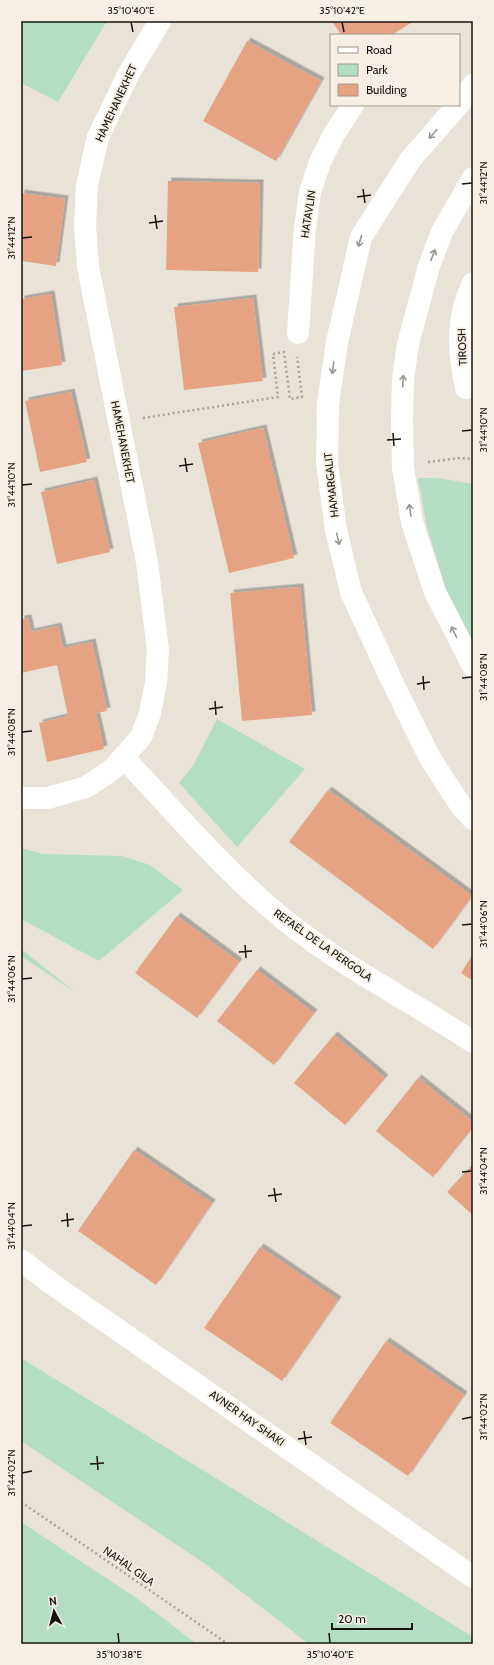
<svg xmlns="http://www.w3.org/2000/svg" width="494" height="1665" font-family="Cabin,sans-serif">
<defs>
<filter id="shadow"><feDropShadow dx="3.5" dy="-3.5" stdDeviation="0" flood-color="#0004"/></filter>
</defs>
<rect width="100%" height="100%" fill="#e9e2d7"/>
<path fill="#b4dec3" d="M21,21H107L58,102L21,83Z
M418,478H438L473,484V644L446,590L426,523Z
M217,719L305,769L237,847L179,783L194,764Z
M21,848L43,854L122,856L150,865L183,890L99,961L21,919Z
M21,949L75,992L21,956Z
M21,1358L473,1637V1644H309L204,1563L21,1441Z
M21,1522L135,1597L197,1644H21Z"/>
<path fill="#e6a383" filter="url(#shadow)" d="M332,21H414L392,35H341Z
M247,41L321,81L276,161L203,121Z
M168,181L260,183L258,272L166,270Z
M21,193L65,199L56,266L21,261Z
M51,294L62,365L21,371V299Z
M253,298L263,381L184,390L174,307Z
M71,392L87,462L40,472L25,401Z
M263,428L294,558L229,573L198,443Z
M94,480L110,552L57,564L41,492Z
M300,587L312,715L242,721L230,593Z
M28,618L31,632L58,626L63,648L92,642L107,711L96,713L104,749L47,762L39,723L68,716L57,665L21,673V619Z
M328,790L472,896L433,949L289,842Z
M177,916L239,962L197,1018L135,973Z
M473,954V981L461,973Z
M257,970L314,1013L274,1065L217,1021Z
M334,1035L385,1078L345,1125L294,1083Z
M418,1078L473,1122V1127L433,1177L376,1131Z
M134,1150L212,1203L156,1285L78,1231Z
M473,1164V1215L447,1192Z
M260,1247L338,1300L282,1381L204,1328Z
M386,1341L464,1395L408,1476L330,1423Z"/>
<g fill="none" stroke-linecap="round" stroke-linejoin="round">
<path stroke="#a8a29a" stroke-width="2.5" stroke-dasharray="2 3" stroke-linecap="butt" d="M143,418L278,397L273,354L284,352L290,399L302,397L297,357
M428,462L460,458L473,459
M21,1502L228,1644"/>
<path stroke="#fff" stroke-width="22" d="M298,333L305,228L310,192L320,162L334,134L353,105
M466,388C458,350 456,319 473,283
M124,758C171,808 216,861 268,906C329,960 405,997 473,1042
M21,798H48L86,787L113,769L141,737L150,713L156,683L158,650L147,562L88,267L85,226L87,185L98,137L129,73L160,21
M21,1260L52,1284L473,1577"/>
<path stroke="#fff" stroke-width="22" d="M459,104L473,85
M458,105L410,160L361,237L337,342L328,404L327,463L336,530L351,592L391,679L430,758L461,806L473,819
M473,178L442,232L429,266L408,344L403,379L402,419L403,468L412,522L435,592L473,666"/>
</g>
<defs><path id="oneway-shaft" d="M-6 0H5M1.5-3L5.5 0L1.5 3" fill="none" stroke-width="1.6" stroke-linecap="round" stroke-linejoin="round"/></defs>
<g stroke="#969593">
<use href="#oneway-shaft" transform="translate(433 134) rotate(132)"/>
<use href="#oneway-shaft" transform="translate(360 241) rotate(106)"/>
<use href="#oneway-shaft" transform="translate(433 255) rotate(-69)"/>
<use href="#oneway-shaft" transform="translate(333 368) rotate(98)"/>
<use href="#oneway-shaft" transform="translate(403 381) rotate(-86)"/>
<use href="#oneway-shaft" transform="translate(410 510) rotate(-99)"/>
<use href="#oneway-shaft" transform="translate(338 539) rotate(77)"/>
<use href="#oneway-shaft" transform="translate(454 632) rotate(-116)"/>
</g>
<path fill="none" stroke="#161310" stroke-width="1.5" d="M131,22L133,32M342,22L344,32M462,184L472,183M363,189L365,203M357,197L371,195M155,215L157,229M149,223L163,221M22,238L32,237M462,431L472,430M393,433L394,446M387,440L401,439M185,458L187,472M179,466L193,464M22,485L32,484M423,676L424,690M462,678L472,677M417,684L430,682M215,701L216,715M209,709L223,707M22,732L32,731M462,925L472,924M245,945L246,958M239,952L252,951M22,979L32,978M462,1172L472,1171M274,1188L276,1202M268,1196L282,1194M67,1213L68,1227M61,1221L74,1219M22,1226L32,1225M462,1419L472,1417M304,1431L306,1445M298,1439L312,1437M97,1456L98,1470M90,1464L104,1463M22,1473L32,1471M118,1633L119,1643M329,1633L330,1643"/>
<g text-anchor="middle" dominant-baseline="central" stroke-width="3.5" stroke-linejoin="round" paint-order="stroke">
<g font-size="11" fill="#161310" stroke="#f7efe4">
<text transform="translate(116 103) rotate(-65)">HAMEHANEKHET</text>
<text transform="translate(308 214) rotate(-81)">HATAVLIN</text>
<text transform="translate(462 347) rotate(-92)">TIROSH</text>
<text transform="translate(123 442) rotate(79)">HAMEHANEKHET</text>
<text transform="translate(331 485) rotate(-96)">HAMARGALIT</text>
<text transform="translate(323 945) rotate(35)">REFAEL DE LA PERGOLA</text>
<text transform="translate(247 1418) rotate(35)">AVNER HAY SHAKI</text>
<text transform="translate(129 1566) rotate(35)">NAHAL GILA</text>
</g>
</g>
<rect width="494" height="1665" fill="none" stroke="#f7efe4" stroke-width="44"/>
<rect x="330" y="34" width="130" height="72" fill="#f7efe4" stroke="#9d978f"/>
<rect x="338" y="47" width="20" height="6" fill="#ffffff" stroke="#9d978f"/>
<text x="366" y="54" font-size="12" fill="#161310">Road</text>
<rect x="338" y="64" width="20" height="12" fill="#b4dec3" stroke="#9d978f"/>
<text x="366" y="74" font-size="12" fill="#161310">Park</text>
<rect x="338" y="84" width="20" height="12" fill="#e6a383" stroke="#9d978f"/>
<text x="366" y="94" font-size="12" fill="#161310">Building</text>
<g transform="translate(54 1611) rotate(353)" stroke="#f7efe4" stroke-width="3" paint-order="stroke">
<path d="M0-3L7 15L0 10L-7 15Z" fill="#161310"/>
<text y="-6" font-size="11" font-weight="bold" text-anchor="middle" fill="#161310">N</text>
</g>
<path d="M332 1623v6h80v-6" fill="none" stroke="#161310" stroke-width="2"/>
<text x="338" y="1623" font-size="12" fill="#161310" stroke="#f7efe4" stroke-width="3" paint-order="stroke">20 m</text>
<rect x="22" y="22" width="450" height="1621" fill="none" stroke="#161310" stroke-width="1.5"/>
<g font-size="10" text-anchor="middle" fill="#161310">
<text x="131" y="14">35°10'40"E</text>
<text x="342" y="14">35°10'42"E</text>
<text transform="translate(483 183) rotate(-90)" y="4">31°44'12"N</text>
<text transform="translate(11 238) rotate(-90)" y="4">31°44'12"N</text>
<text transform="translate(483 430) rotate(-90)" y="4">31°44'10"N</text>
<text transform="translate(11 485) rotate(-90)" y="4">31°44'10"N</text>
<text transform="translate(483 677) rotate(-90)" y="4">31°44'08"N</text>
<text transform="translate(11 732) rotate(-90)" y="4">31°44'08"N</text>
<text transform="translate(483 924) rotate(-90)" y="4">31°44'06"N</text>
<text transform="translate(11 979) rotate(-90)" y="4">31°44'06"N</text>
<text transform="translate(483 1171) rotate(-90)" y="4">31°44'04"N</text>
<text transform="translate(11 1226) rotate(-90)" y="4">31°44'04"N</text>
<text transform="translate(483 1417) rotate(-90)" y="4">31°44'02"N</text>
<text transform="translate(11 1473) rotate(-90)" y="4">31°44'02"N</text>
<text x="119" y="1658">35°10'38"E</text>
<text x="330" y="1658">35°10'40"E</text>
</g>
</svg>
